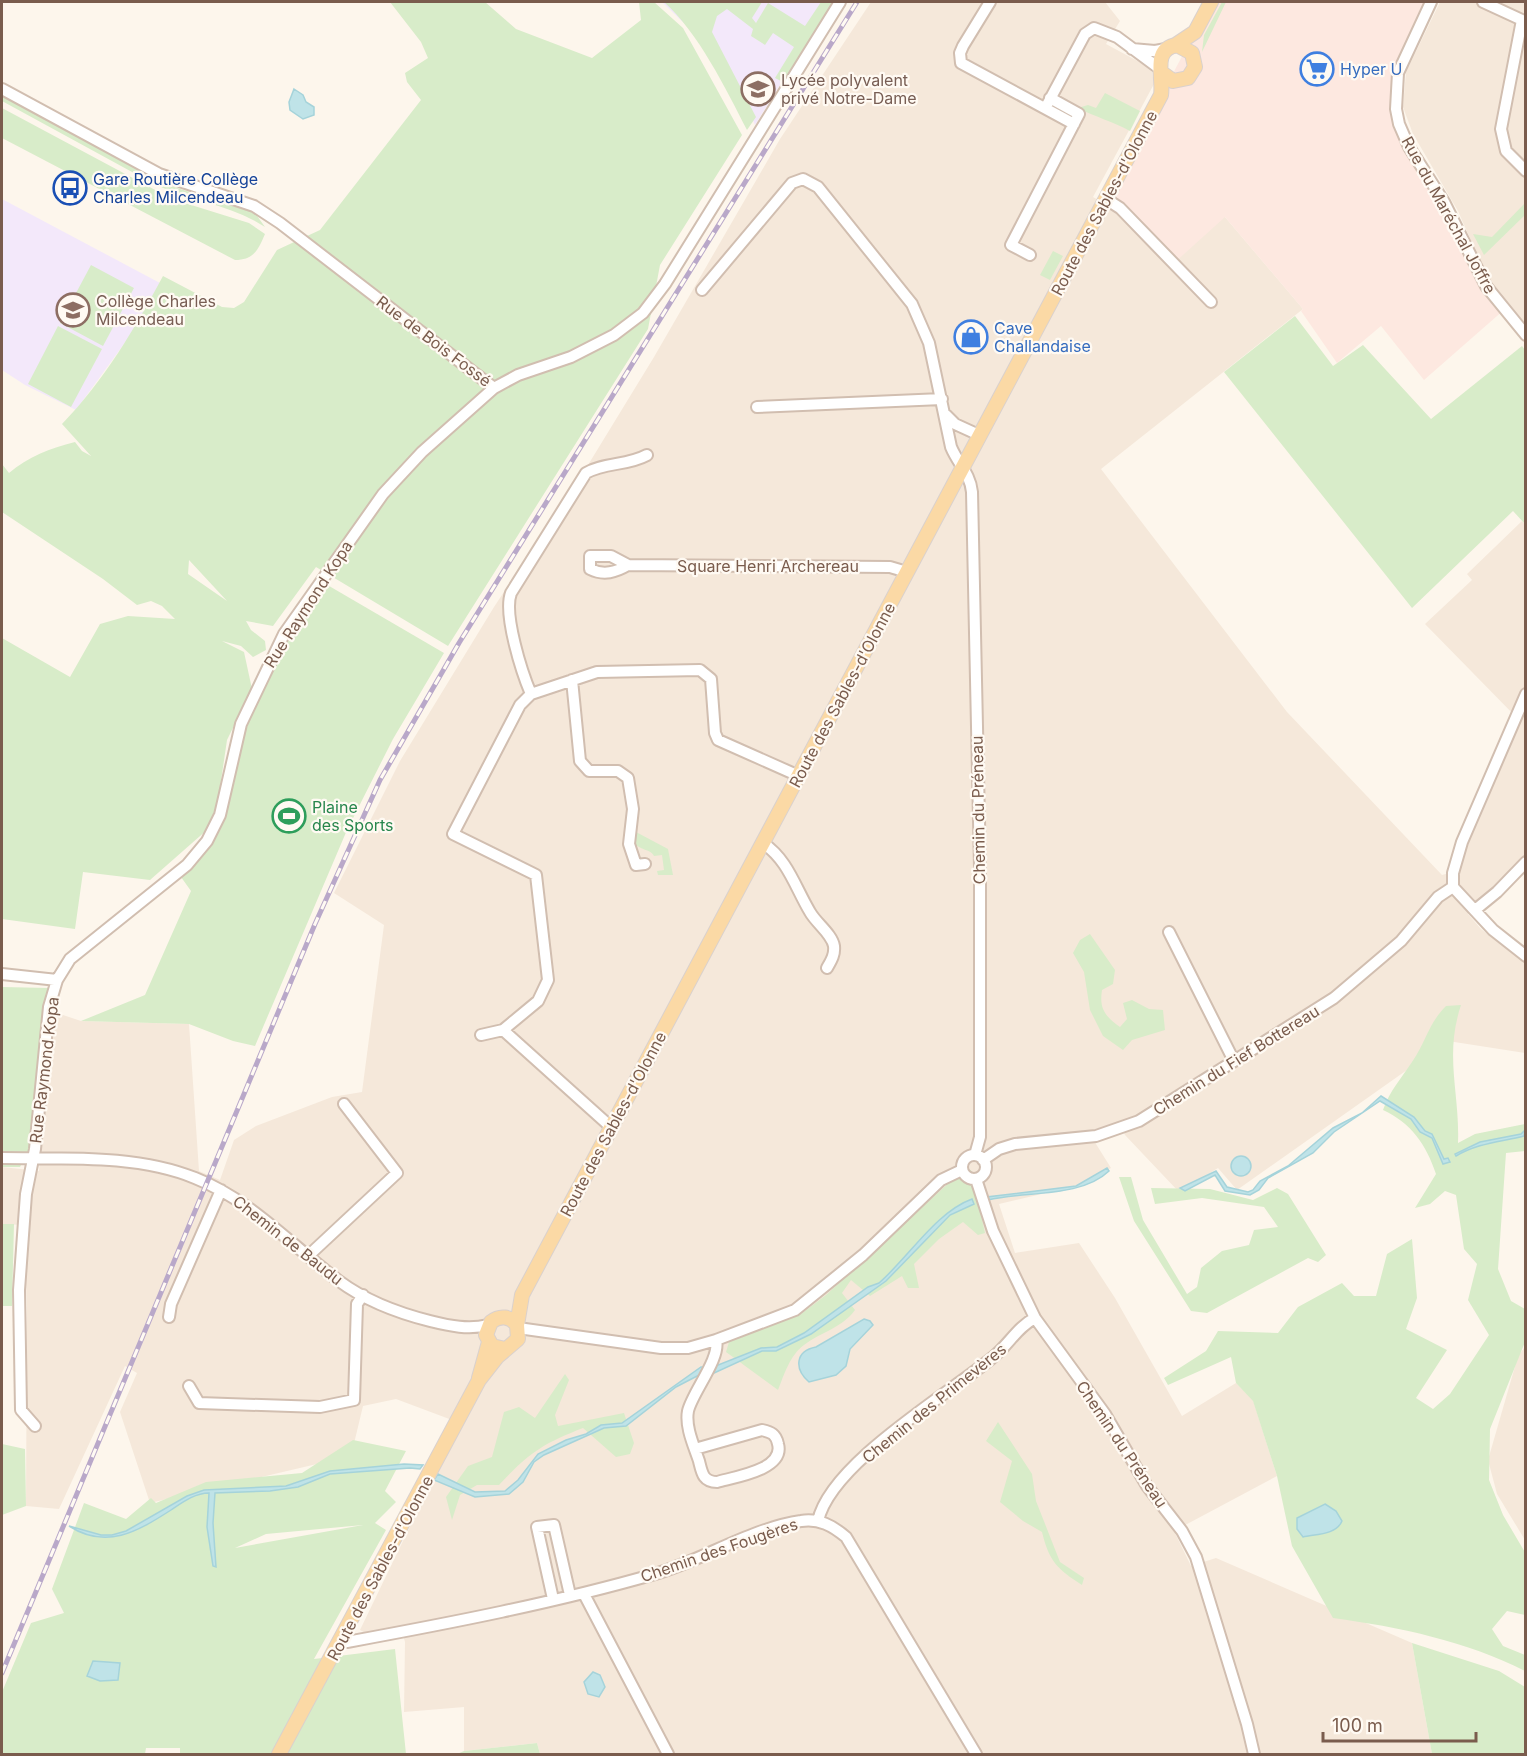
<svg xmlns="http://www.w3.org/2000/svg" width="1527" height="1756" font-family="Inter,sans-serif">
<rect width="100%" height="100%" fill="#fdf6ec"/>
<path fill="#f5e8da" d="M871,2H1105L1120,21L1106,44L1143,64L1152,72L1154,84L1093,197L1121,213L1225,217L1303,309L1101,469L1287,712L1442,875L1457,871L1519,720L1425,624L1472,580L1467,574L1522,521L1525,524V859L1468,914L1481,929L1525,963V1053L1448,1041L1237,1190L1218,1168L1179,1192L1125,1135L1120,1123L1091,1130L1096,1144L1111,1168L1076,1186L999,1204L1015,1253L1079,1243L1115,1298L1182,1416L1236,1383L1253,1400L1277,1476L1174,1531L1191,1566L1216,1558L1412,1643L1432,1754H540L537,1743L464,1751V1707L404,1712L405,1642L401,1627L369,1635L360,1630L460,1423L396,1399L363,1406L351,1456L150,1503L120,1412L137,1373L125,1366L59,1509L26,1506L27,1305L23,1225L2,1224V1167L39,1171L54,1012L81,1021L189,1024L199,1171L220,1180L234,1140L256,1126L332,1097L362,1092L384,925L334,893L400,761L494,607L588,465L654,357L780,139Z
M1440,2H1525V323L1491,286L1458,211L1413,134L1403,107L1406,72Z
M1525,1347V1540L1497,1494L1488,1460L1518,1356Z"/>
<path fill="#fde8e0" d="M1211,2H1431L1396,84L1403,135L1505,309L1424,380L1381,326L1337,363L1301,311L1303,309L1225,217L1173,264L1106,199Z"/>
<path fill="#f3e8fa" d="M662,2H832L755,125L722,53L692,31Z
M2,199L160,283L129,337L76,410L25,385L2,370Z"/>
<path fill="#d8ecc9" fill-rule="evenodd" d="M390,2H485L516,29L592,58L641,20L639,2H654L683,28L742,135L660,265L648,329L448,646L316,567L273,626L246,621L251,630L265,641L266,650L253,657L241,646L222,641L244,652L252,689L227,740L217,808L208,829L150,880L83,872L75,929L2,919V638L70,677L100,624L128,616L175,619L162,606L151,601L137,605L103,579L2,512V464L9,473C28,457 50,448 75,442L82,451L91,456L62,424C104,381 135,328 163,276L222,307L234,308L244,302L277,250L320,230L421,100L407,82L405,73L428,58L421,42ZM189,560L227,601L188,574Z
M664,2H762L752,18L756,23L768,3L805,26L821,2H836L785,83L775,78L794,47L773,33L765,45L751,36L753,29L727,9L717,16L712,32L756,117L747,130C726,89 698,32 664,2Z
M1222,2H1226L1202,52L1204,35Z
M1105,93L1140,111L1130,131C1112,121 1095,117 1078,108L1088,105L1096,108Z
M2,94L171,186L255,213L265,227C232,205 190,201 154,184L2,101Z
M2,108L172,199L249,223L265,234C258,250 254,260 235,260L2,138Z
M1525,203V215L1484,255L1473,234L1492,237Z
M1053,251L1063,256L1050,280L1040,275Z
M91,265L134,288L103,346L60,323Z
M1295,316L1333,366L1363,345L1431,419L1522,346L1525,350V524L1513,511L1412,608L1224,372Z
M58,326L102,349L71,407L28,384Z
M324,583L444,653L393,739L347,830L255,1046L233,1041L189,1024L81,1021L145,995L191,891L181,877C234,836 226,781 246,724C263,673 295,628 324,583Z
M636,832L668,849L673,875H658L657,871L664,870L662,855L654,856C650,848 639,851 634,842Z
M1090,934L1115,970L1113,984L1102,990C1099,1009 1105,1016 1120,1027L1127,1019L1123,1003L1132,1000L1149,1009L1163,1010L1165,1030L1132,1040L1123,1050L1103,1036L1090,1010L1084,972L1073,953L1080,940Z
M2,987L49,988L29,1150L20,1167H2Z
M1461,1005C1444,1056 1460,1093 1458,1143L1475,1134L1525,1124V1151L1506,1153L1498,1269L1511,1301L1525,1309V1342L1490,1429L1489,1480L1503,1515L1526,1554L1525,1615L1507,1611L1492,1629L1503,1646L1525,1655V1671C1466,1641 1399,1627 1333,1618L1292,1546L1277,1476L1253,1401L1236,1383L1231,1357L1168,1385L1164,1378L1206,1351L1218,1331L1278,1333L1298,1307L1342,1283L1354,1296H1376L1387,1254L1412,1239L1417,1298L1406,1329L1447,1350L1416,1398L1433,1409L1450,1394L1489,1335L1468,1300L1477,1264L1464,1249L1456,1195L1445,1191L1430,1204L1415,1208L1436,1174C1426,1144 1411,1123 1383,1110C1390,1090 1401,1079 1412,1062C1426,1042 1428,1024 1446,1006Z
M964,1169L971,1170L985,1233L978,1235L963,1222L939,1239L914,1264L919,1288H908L902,1276L870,1296L851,1280L842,1293L855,1310C842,1328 821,1332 804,1345C790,1355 784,1375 778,1390L726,1352L729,1342L801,1314L826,1295Z
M1119,1177H1131L1143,1220L1187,1294L1197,1287L1201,1268L1222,1251L1249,1245L1254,1230L1278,1227L1264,1207L1202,1198L1155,1204L1151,1188L1210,1189L1253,1200L1277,1188L1288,1194L1326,1255L1318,1262L1308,1258L1207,1313L1191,1311L1134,1221Z
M2,1224H14L12,1306H2Z
M565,1374L569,1380L555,1415L558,1426L624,1413L634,1443L630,1454L616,1457L583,1428C542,1444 529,1453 499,1485H477L460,1495L452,1520L446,1497L468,1466L492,1457L504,1412L519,1407L535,1418Z
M998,1422L1032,1474L1036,1501L1060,1562L1084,1578L1082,1585C1057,1569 1049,1561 1042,1532L1023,1521L1000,1502L1012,1461L986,1441Z
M353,1440L406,1451L385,1491L396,1502L375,1523L386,1530L314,1659L395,1649L406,1754H180V1748H146L145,1754H2V1692L31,1623L64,1613L52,1589L84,1503L126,1519L151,1498L156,1503L206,1482L302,1473ZM363,1525L235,1548L266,1534Z
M2,1444L25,1449L26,1506L2,1515Z
M1412,1643L1499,1671L1525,1687V1754H1432Z
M537,1743L540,1754H457L464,1751Z"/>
<path fill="#bfe3e8" stroke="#a5d3da" stroke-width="1.5" d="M294,89L303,95L306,102L314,107V115L303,119L290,110L289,102Z
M1381,1096L1414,1117L1425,1131L1432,1134L1444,1159L1448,1158L1450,1162L1443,1164L1432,1138L1420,1132L1411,1119L1380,1101L1334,1132L1313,1153L1268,1178L1259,1190L1250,1195L1225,1191L1215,1175L1185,1191L1180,1188L1216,1171L1227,1187L1248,1192L1253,1190L1260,1181L1288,1166L1333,1128L1362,1113Z
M1525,1130L1524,1136C1500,1142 1478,1143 1456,1156L1455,1154L1480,1142L1521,1134Z
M1231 1166a10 10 0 1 1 20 0a10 10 0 1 1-20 0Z
M1107,1168L1109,1171C1081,1198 1025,1191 988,1200L987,1197L1076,1186Z
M972,1199L974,1204L950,1215L886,1281L811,1334L776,1351H762L712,1374L713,1367L761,1348L777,1347L804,1333L868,1287L879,1283C908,1258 936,1212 972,1199Z
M864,1319L870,1321L873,1325L850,1349L846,1366L836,1375L809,1382C794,1369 795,1351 816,1347Z
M701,1367H704L703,1373L676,1387L626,1426L604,1428L544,1455L534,1462L523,1482L509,1494L475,1497L434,1480L438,1474L475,1492L505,1491L518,1480L538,1454L566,1440L586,1434L601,1425L622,1423Z
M404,1464L423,1465L420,1469L410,1468L330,1474L298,1487L270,1491L215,1493L213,1523L216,1567L213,1566L207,1527L209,1493C195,1493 183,1502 171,1510C137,1532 106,1550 69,1526L101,1535H112L126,1531L187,1496L204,1490L286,1486L330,1471Z
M1325,1504L1336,1511L1342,1521C1336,1535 1316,1534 1303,1537L1297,1529V1518Z
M93,1661L120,1663L118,1680L100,1681L87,1676Z
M593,1672L600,1675L605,1687L599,1697L588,1694L584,1682Z"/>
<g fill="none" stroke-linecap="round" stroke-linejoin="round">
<g stroke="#d1beb0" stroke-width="14">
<path id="minor" d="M990,2L963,46L960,53L961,63L1074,124
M1431,2L1398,73L1396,109L1399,124L1409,147L1444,202L1486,286L1526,335
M1483,2L1522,20L1501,129L1506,151L1526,171
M1132,49L1155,51L1166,49
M2,89L159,174L254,206L280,223L494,388L518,375L571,357L614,335L643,313L665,284L840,2
M1048,103L1085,34L1094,28L1117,37L1160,69
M1106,199L1120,208L1211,302
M1030,255L1011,245L1079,114L1050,98
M702,290L792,183L803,179L818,187L912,304L929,343L951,447C958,464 970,473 972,492L980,867V1137L975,1155
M757,407L942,399
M946,415L955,424L979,435
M628,565L611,556H590V569C604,576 616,572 628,565L890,567L907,572
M572,680L580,761L589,771H618L628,778L633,809L629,844L636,865L645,864
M531,694C522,673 503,614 511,593L586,473C605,462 627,466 647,455
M1526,694L1462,842L1453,873V887L1493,930L1526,956
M763,843C788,860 795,887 810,912C816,923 832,934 834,946C835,955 831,961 827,968
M1475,910L1497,892L1526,862
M1169,932L1234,1061
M2,974L57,980
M481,1035L503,1030
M612,1128L503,1030L538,1001L548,980L536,875L453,834L520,705L531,694L597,672L700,670L711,679L715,733L718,740L799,776
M962 1167a12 12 0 1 1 24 0a12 12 0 1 1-24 0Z
M2,1158C65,1159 136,1154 195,1178C251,1200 292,1246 339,1281C366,1301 398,1313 430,1321C450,1326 469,1330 488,1325
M983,1160L999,1149L1015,1144L1096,1136L1139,1121L1334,998L1401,941L1438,897L1453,887
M976,1179L993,1231L1035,1318L1105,1414L1147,1486L1182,1531L1196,1557L1247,1724L1254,1754
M308,1256L397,1173L344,1104
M169,1317L171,1304L221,1190
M518,1328L661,1348H688L716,1340L795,1310L863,1255L941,1180L962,1170
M189,1386L199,1403L320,1407L354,1400L357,1304L363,1295
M35,1426L21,1410L19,1290L26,1194L35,1149L49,1007L57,980L70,959L187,865L207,841L220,815L241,724L284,634L383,494L422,452L494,388
M695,1449L762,1430C771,1432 776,1434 778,1444C785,1470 734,1477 717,1482C703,1482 702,1473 699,1461C694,1446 685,1427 688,1411C692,1393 721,1358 716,1340
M818,1521C830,1464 947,1395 992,1358C1008,1346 1017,1327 1035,1318
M584,1594L668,1754
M553,1599L537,1527L554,1525L570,1595
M341,1640L347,1642C450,1623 554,1603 655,1574C703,1560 752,1528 801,1521C819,1518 833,1526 846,1537L976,1754"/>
</g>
<g stroke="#dad1cd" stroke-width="16">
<path id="major" d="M1174,46L1195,32L1211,2
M517,1325L522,1295L1161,95C1164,77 1151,49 1177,45L1192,53L1195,67L1188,78L1173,81L1162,73
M479,1378L489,1342
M279,1754L479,1380L497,1357L518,1339L517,1325C510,1316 500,1315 491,1322L486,1335L492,1346L505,1349"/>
</g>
<use href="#minor" stroke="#fff" stroke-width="10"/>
<use href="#major" stroke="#fbd9a5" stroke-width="14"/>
<g stroke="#b9a8c9" stroke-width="5">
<path id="rail" d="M2,1673L315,924L380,780L459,643L857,2"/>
</g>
<use href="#rail" stroke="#fffaf3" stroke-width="3" stroke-dasharray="9" stroke-linecap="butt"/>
</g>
<defs>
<g id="supermarket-ring" transform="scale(1.725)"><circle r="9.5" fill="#fffaf3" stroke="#3f7fe0" stroke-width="1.5"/><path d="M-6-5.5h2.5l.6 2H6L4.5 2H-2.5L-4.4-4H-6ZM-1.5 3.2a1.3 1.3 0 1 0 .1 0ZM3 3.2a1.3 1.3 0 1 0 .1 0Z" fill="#3f7fe0"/></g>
<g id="school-ring" transform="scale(1.725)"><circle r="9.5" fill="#fffaf3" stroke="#8d6e63" stroke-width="1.5"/><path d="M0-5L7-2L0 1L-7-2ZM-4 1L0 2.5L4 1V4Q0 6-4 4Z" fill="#8d6e63"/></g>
<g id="bus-ring" transform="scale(1.725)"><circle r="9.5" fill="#fffaf3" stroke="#1a4fb4" stroke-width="1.5"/><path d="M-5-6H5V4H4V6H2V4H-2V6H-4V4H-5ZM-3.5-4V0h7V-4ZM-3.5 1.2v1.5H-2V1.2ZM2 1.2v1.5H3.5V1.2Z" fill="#1a4fb4"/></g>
<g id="shop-ring" transform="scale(1.725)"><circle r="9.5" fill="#fffaf3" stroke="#3f7fe0" stroke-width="1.5"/><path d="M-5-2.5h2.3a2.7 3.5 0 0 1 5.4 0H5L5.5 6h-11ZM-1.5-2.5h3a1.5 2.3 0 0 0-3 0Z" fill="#3f7fe0"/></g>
<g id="stadium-ring" transform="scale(1.725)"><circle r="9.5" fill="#fffaf3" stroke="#2e9e5b" stroke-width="1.5"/><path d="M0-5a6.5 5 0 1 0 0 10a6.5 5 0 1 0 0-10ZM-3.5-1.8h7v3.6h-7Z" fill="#2e9e5b"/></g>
</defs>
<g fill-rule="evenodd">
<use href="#supermarket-ring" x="1317" y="69"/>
<use href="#school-ring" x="758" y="89"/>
<use href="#bus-ring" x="70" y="188"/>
<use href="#school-ring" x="73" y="310"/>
<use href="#shop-ring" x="971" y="337"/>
<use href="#stadium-ring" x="289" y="816"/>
</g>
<g text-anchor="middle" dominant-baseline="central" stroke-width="4.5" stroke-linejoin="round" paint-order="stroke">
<g font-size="16" fill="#366cbe" stroke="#fffaf3" text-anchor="start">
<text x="1340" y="69">Hyper U</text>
<text x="994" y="328">Cave<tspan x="994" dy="18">Challandaise</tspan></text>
</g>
<g font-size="16" fill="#785e54" stroke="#fffaf3" text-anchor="start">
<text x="781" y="80">Lycée polyvalent<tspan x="781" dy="18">privé Notre-Dame</tspan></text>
<text x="96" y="301">Collège Charles<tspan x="96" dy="18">Milcendeau</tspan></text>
</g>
<g font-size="16" fill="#164399" stroke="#fffaf3" text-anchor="start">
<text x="93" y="179">Gare Routière Collège<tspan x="93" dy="18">Charles Milcendeau</tspan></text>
</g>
<g font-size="16" fill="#7a5c4d" stroke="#fffaf3">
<text transform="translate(1104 203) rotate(-62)">Route des Sables-d'Olonne</text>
<text transform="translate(1449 215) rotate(61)">Rue du Maréchal Joffre</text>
<text transform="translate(434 341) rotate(37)">Rue de Bois Fossé</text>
<text x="768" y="566">Square Henri Archereau</text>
<text transform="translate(308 604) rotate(-57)">Rue Raymond Kopa</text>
<text transform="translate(842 695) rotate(-62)">Route des Sables-d'Olonne</text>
<text transform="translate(978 810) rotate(-91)">Chemin du Préneau</text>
<text transform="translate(1236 1060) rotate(-32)">Chemin du Fief Bottereau</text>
<text transform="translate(44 1070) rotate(-83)">Rue Raymond Kopa</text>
<text transform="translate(613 1124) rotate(-62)">Route des Sables-d'Olonne</text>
<text transform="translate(288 1240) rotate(38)">Chemin de Baudu</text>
<text transform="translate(934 1403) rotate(-39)">Chemin des Primevères</text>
<text transform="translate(1122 1444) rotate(56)">Chemin du Préneau</text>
<text transform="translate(719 1550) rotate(-19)">Chemin des Fougères</text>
<text transform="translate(380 1568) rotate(-62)">Route des Sables-d'Olonne</text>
</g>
<g font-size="16" fill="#27864d" stroke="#fffaf3" text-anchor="start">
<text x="312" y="807">Plaine<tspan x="312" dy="18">des Sports</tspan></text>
</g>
</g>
<rect width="1527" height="1756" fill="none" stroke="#7a5c4d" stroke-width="6"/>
<path d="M1323 1732v9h153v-9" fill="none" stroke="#7a5c4d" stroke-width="3"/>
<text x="1332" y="1732" font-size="18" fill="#7a5c4d" stroke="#fffaf3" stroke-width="4.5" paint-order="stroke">100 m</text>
</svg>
